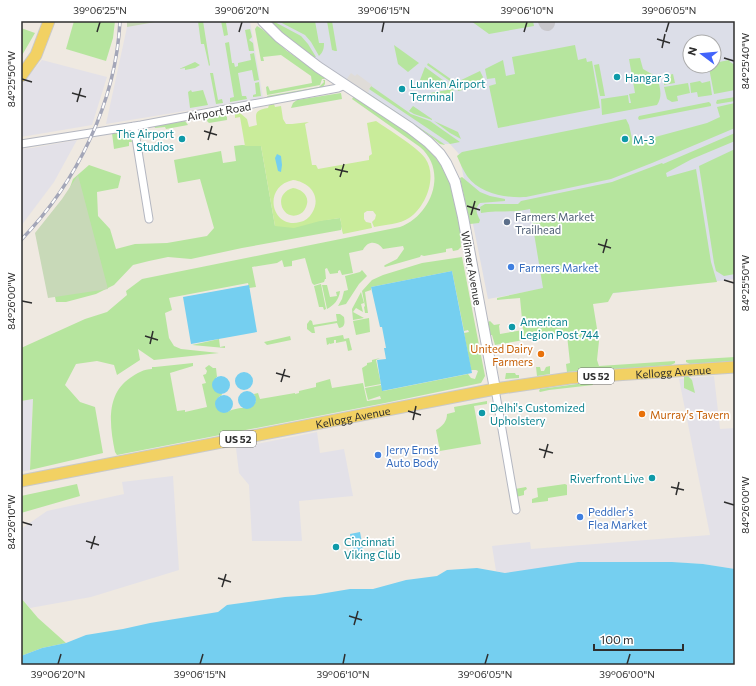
<svg xmlns="http://www.w3.org/2000/svg" width="756" height="686" font-family="Commissioner,sans-serif">
<rect width="100%" height="100%" fill="#efe9e1"/>
<path fill="#e3e1e8" d="M161,21H250L263,98L106,124L127,27Z
M42,60L107,77L92,125L21,137V85Z
M77,140L54,182L21,226V149L32,148Z
M714,376L720,429L735,428V569L703,564L672,562H578L525,571L505,573L496,571L492,546L530,542L531,549L710,535L679,379Z
M33,399L30,470L21,472V401Z
M317,432L320,453L344,449L353,496L299,501L302,541H252L249,485L239,473L236,448Z
M173,476L179,570L91,597L30,608L21,598V529L47,511L124,494L122,482Z"/>
<path fill="#dcdee8" fill-rule="evenodd" d="M268,21H735V279L582,297L579,282L488,299L459,154L450,144H440L429,135L312,57ZM690,42H714V66H690Z"/>
<path fill="#b6e59e" d="M74,21H115L113,38L106,61L66,49Z
M198,21H203L210,65L209,66L204,44H201Z
M221,21H236L226,23L228,35L224,36Z
M270,21H273L301,36L308,44L316,57H312L293,44L270,23Z
M278,21H315L319,43H324C324,49 323,52 319,56L311,42L305,35Z
M327,21H332L337,51H335L332,50Z
M471,21H533L534,26L489,34Z
M257,26L262,29L287,51L323,76L325,79H322L320,85L267,95L266,87L268,86L270,91L312,83L311,76L281,55L263,57L264,61H261L255,29Z
M21,28L35,33L21,57Z
M250,29L252,37L249,40L253,43L254,51H249L245,30Z
M229,42L232,63H234L235,67L238,66V63L251,60L250,54L254,53L259,80L254,81L252,70L238,73L242,96H246L247,99L230,102V98L234,97L225,43Z
M394,45L419,63L408,72L398,64Z
M575,45L578,60L586,58L587,62L592,61L600,108L498,128L489,86L496,84L495,78L487,79L485,69L503,60L506,76L515,74L512,57Z
M640,58L643,69L657,77C660,87 663,96 657,105L602,115L601,99L628,95L629,103H631L629,94L635,93L629,59Z
M729,60L730,62L735,65V90L714,94L709,68L714,66V63Z
M195,62L200,65L195,68L185,70V68L179,69Z
M428,63L455,82L454,84L427,65Z
M599,64L605,96H600L594,65Z
M425,67L451,86L433,89L420,80Z
M480,71L483,77L481,80L456,85L457,82Z
M210,73H213L218,100L222,99L223,103L216,104Z
M673,74L675,83L664,85V76Z
M323,80H325V84L322,88L269,99L267,96L319,87L324,82Z
M700,81L702,83L710,81L712,95L698,97L697,92L691,93L690,83Z
M259,82L261,96L253,97V95L256,94L255,83Z
M482,83L485,85L458,91L457,88Z
M688,83L690,93L677,96L678,101L672,102L667,99L664,87Z
M371,86L411,114L430,121L460,142L450,144L448,142L369,89Z
M453,89L454,92L445,101L443,100L442,101L440,100L439,93L436,94L437,97L430,93Z
M191,90L192,92L203,90L208,105L190,108L188,92Z
M341,93L342,99L291,108L293,103L297,100Z
M368,93L444,144L445,145L440,144L429,135L368,94Z
M354,96C388,119 439,146 452,186C459,206 460,227 461,247L458,250L453,251L452,248L446,249V252L424,256L421,255L420,257L385,267L384,266L385,265L397,259L404,249L403,246L383,249C377,240 367,241 363,250L349,253L353,273L342,275L340,270L338,271V273L330,274L327,268L325,269L326,279H325L324,282L314,285L312,283L305,258L292,261V266L284,267L282,260L277,263L252,267L256,287L249,288L248,283L169,298L172,310L165,313L169,338L174,346L181,349L219,353L154,360L138,349L140,360L117,375L114,365L97,361L76,364L65,385L80,402L95,407L103,453L30,470L33,399L21,401V348L85,319L107,312L127,295L126,291L142,279L400,227C432,215 448,171 420,147L352,99Z
M735,97V101L717,104L716,103L717,100Z
M709,102L711,104V106L639,120L638,118L639,116Z
M735,103V128L652,163L611,179L526,197C505,198 480,194 467,176C463,170 460,163 457,156L462,152L626,119L629,125L633,143L707,123L720,117L717,107Z
M413,106L432,119V120L414,114L409,111Z
M223,114L227,117V120L209,123L207,121L208,117Z
M185,121L188,125L166,129L165,127L155,128L154,126Z
M434,121L458,132L461,139L450,133Z
M123,131L130,135L132,142H129V146L114,149L112,133Z
M735,133V141L692,159L666,173L667,177L696,169L711,262L717,282L613,293L608,302L593,304L599,341L597,360L599,366L675,361V363L671,365L593,371L592,370L567,372L566,364L570,363L567,335L564,333L495,345L492,335H490L488,322L490,321L494,325L500,324L499,326L500,334L523,330L520,298L497,300V298L543,288L530,209C514,213 497,210 481,213L480,207L485,204H518L521,201L612,182L662,163L663,164Z
M242,145L261,146L275,226L340,218L342,226L341,230L242,248L191,259L168,257L149,261L133,265L114,285L96,294L66,302H56L53,287L63,207L73,179L89,165L121,176L118,188L97,192L98,216L110,229L116,249L135,244L167,243L207,236L214,228L200,179L178,183L174,160L221,151L223,163L236,161L234,146Z
M735,149V274L724,276L716,271L714,263L699,166Z
M462,177L480,192L490,196L505,199V201L480,203C474,209 477,214 480,220L479,223L470,224L460,178Z
M462,257L485,376L481,383L385,403L117,455L115,452C110,427 105,395 130,378C137,373 144,369 152,369V367H155L193,363V366L170,373L177,411L185,410V412L207,407L202,384L206,383L203,375L206,374L207,371L205,368L209,365L213,368H216L217,377H216L222,395C217,397 215,401 216,407L227,412C231,410 238,408 243,408C250,408 252,408 256,401L254,394L258,393L260,399L295,393V394L299,393V391L316,387V383L330,379L332,388L363,383L367,401L381,399L380,396L368,400L365,388L381,385L383,391L468,374L471,378L475,379L478,371L476,370H471L464,333L469,332L468,330L464,331L452,271L371,287V290L365,292L368,313H365L364,307L365,306L362,291L372,280L383,275L422,263Z
M362,270L367,276L359,284L346,304L338,306L342,299L344,291L348,290L345,276L360,272Z
M321,284L326,309L324,310L323,307H319L314,286Z
M322,285H327L330,297L337,296L336,292L340,291C339,300 334,305 327,309Z
M361,292L364,303L361,304L363,312L356,308L353,312L364,318L353,320L352,309Z
M336,314H340L344,317C345,323 345,327 339,328L337,323L314,327L315,333H312L307,329V324L310,320L312,321L313,325L337,321Z
M369,318L370,332L356,335L353,321Z
M343,335L344,339L349,338L352,350L348,351L346,341L336,343V340H334V343L330,344L329,343V344L327,345L326,338Z
M290,336L291,340L267,345L264,342Z
M219,339L220,347L225,346V348L192,345Z
M735,357V361L690,364L686,362V360Z
M380,358L376,360L381,384L365,387L362,368L367,365V363L372,362V360Z
M550,366V374L537,376L536,367H540L541,371H544L546,367Z
M506,373H515L516,375H519V378L505,379Z
M687,375L692,380L695,393L684,388V376Z
M592,382L593,385L549,390L540,392L539,391L540,389Z
M487,401V404L474,406L481,444L440,451L436,430C443,426 447,421 447,414L455,412L454,407Z
M77,484L80,496L21,513V496Z
M565,484L567,485V495L548,498V501L532,503V499L538,497L537,488Z
M526,487L527,489L524,491V495L516,497L515,489Z
M21,598L38,618L66,643L42,648L21,656Z"/>
<path fill="#c8d9b8" d="M127,21H161L127,27Z
M78,175L108,289L48,298L35,233L62,199Z"/>
<path fill="#c9ec9a" fill-rule="evenodd" d="M274,104L275,107L281,106L283,119L286,124H292L309,122L305,124L312,165H316L318,169L369,160V156L372,154L367,123L376,121C389,130 417,147 425,158C438,176 426,207 409,218C400,224 385,225 374,227L372,222L375,219L376,215L373,211H367L364,213V219L366,222L371,223L372,228L343,234C341,229 342,224 340,218L320,221L294,228L275,226L261,146H245L240,117L235,118V114L240,113L247,119L249,127L257,125C255,113 255,110 268,108L269,105ZM293,180C310,182 322,197 312,213C309,218 305,221 300,222C272,230 261,187 293,180Z
M293,188C301,189 309,195 307,204C306,208 304,212 300,214C283,223 271,194 293,188Z"/>
<path fill="#dfdcd8" d="M351,73L355,76L357,74L372,85L369,89L368,94L346,80Z"/>
<path fill="#75cff0" d="M277,154L281,156L282,165L281,172L278,171L275,158Z
M452,271L472,373L382,391L377,360L386,359L384,348H386L382,327H380L371,287Z
M249,285L257,332L191,344L183,297Z
M235 381a9 9 0 1 1 18 0a9 9 0 1 1-18 0Z
M212 385a9 9 0 1 1 18 0a9 9 0 1 1-18 0Z
M238 400a9 9 0 1 1 18 0a9 9 0 1 1-18 0Z
M215 404a9 9 0 1 1 18 0a9 9 0 1 1-18 0Z
M360,532L363,548L361,551L357,553L353,550L350,534Z
M578,562H672L703,564L735,569V665H21V656L42,648L66,643L86,635L123,629L150,623L218,612L227,605L285,597L314,595L350,589H373L406,580L437,576L447,570L477,568L505,573Z"/>
<g fill="none" stroke-linecap="round" stroke-linejoin="round">
<path stroke="#c9c8cc" stroke-width="16" d="M546,21L547,23"/>
<g stroke="#b4b7c1" stroke-width="9">
<path id="street" d="M134,126L149,219
M21,144L141,125L338,88L345,85
M495,389L516,510"/>
</g>
<g stroke="#b4b7c1" stroke-width="12">
<path id="secondary" d="M263,21L279,37L318,67L410,128L428,142L440,154L446,163L455,182L463,217L495,389"/>
</g>
<g stroke="#c9c9c9" stroke-width="13">
<g id="primary">
<path d="M21,76L36,55L49,21"/>
<path id="s1" d="M21,481L495,389L570,378L735,367"/>
</g>
</g>
<use href="#street" stroke="#fff" stroke-width="7"/>
<use href="#secondary" stroke="#fff" stroke-width="10"/>
<use href="#primary" stroke="#f2d163" stroke-width="11"/>
<g stroke="#a3a6b8" stroke-width="3.5">
<path id="rail" d="M21,240C77,182 116,102 120,21"/>
</g>
<use href="#rail" stroke="#fff" stroke-width="2" stroke-dasharray="6" stroke-linecap="butt"/>
</g>
<path fill="none" stroke="#2e2e2e" stroke-width="1.5" d="M97,32L100,22M239,32L242,22M382,32L384,22M524,32L527,22M666,32L669,22M657,39L670,43M662,48L665,34M724,58L734,61M22,79L32,82M72,93L86,97M77,102L81,88M204,131L217,135M208,140L212,126M335,169L348,172M340,177L344,164M467,206L480,210M471,215L475,201M598,244L611,248M603,253L607,239M724,280L734,283M22,301L32,303M145,336L158,340M150,344L153,331M276,373L290,377M281,382L285,369M408,411L421,415M413,420L416,406M539,449L553,453M544,458L548,444M671,487L684,490M676,495L679,482M724,502L734,505M22,522L32,525M86,541L99,545M91,549L95,536M218,578L231,582M222,587L226,574M349,616L362,620M354,625L358,611M58,664L61,654M200,664L203,654M343,664L345,654M485,664L488,654M627,664L630,654"/>
<g fill="#0f9aa8" stroke="#fff" stroke-width="1.5">
<circle cx="617" cy="77" r="4"/>
<circle cx="402" cy="89" r="4"/>
<circle cx="182" cy="139" r="4"/>
<circle cx="625" cy="139" r="4"/>
<circle cx="512" cy="327" r="4"/>
<circle cx="482" cy="413" r="4"/>
<circle cx="652" cy="478" r="4"/>
<circle cx="336" cy="547" r="4"/>
</g>
<circle fill="#5c6f8a" stroke="#fff" stroke-width="1.5" cx="507" cy="222" r="4"/>
<g fill="#3f7fe0" stroke="#fff" stroke-width="1.5">
<circle cx="511" cy="267" r="4"/>
<circle cx="378" cy="455" r="4"/>
<circle cx="580" cy="517" r="4"/>
</g>
<g fill="#e8710a" stroke="#fff" stroke-width="1.5">
<circle cx="541" cy="354" r="4"/>
<circle cx="642" cy="414" r="4"/>
</g>
<g text-anchor="middle" dominant-baseline="central" stroke-width="3.5" stroke-linejoin="round" paint-order="stroke">
<g fill="#fff" stroke="#6d6d6d" stroke-width="1">
<rect x="578" y="368" width="36" height="16" rx="3"/>
<rect x="220" y="431" width="36" height="16" rx="3"/>
</g>
<g font-size="10" font-weight="bold" fill="#2e2e2e">
<text x="596" y="376">US 52</text>
<text x="238" y="439">US 52</text>
</g>
<g font-size="11" fill="#0d838f" stroke="#fff" text-anchor="start">
<text x="625" y="77">Hangar 3</text>
<text x="410" y="83">Lunken Airport<tspan x="410" dy="13">Terminal</tspan></text>
<text x="174" y="133" text-anchor="end">The Airport<tspan x="174" dy="13">Studios</tspan></text>
<text x="633" y="139">M-3</text>
<text x="520" y="321">American<tspan x="520" dy="13">Legion Post 744</tspan></text>
<text x="490" y="407">Delhi's Customized<tspan x="490" dy="13">Upholstery</tspan></text>
<text x="644" y="478" text-anchor="end">Riverfront Live</text>
<text x="344" y="541">Cincinnati<tspan x="344" dy="13">Viking Club</tspan></text>
</g>
<g font-size="11" fill="#2e2e2e" stroke="#fff">
<text transform="translate(219 111) rotate(-10)">Airport Road</text>
<text transform="translate(472 268) rotate(80)">Wilmer Avenue</text>
<text stroke="none"><textPath href="#s1" startOffset="662">Kellogg Avenue</textPath></text>
<text stroke="none"><textPath href="#s1" startOffset="338">Kellogg Avenue</textPath></text>
</g>
<g font-size="11" fill="#4e5e75" stroke="#fff" text-anchor="start">
<text x="515" y="216">Farmers Market<tspan x="515" dy="13">Trailhead</tspan></text>
</g>
<g font-size="11" fill="#366cbe" stroke="#fff" text-anchor="start">
<text x="519" y="267">Farmers Market</text>
<text x="386" y="449">Jerry Ernst<tspan x="386" dy="13">Auto Body</tspan></text>
<text x="588" y="511">Peddler's<tspan x="588" dy="13">Flea Market</tspan></text>
</g>
<g font-size="11" fill="#c56008" stroke="#fff" text-anchor="end">
<text x="533" y="348">United Dairy<tspan x="533" dy="13">Farmers</tspan></text>
<text x="650" y="414" text-anchor="start">Murray's Tavern</text>
</g>
</g>
<rect width="756" height="686" fill="none" stroke="#ffffff" stroke-width="44"/>
<g transform="translate(702 54) rotate(286)"><circle r="19" fill="#ffffff" stroke="#ababab"/>
<path d="M0-3L7 15L0 10L-7 15Z" fill="#4264fb"/>
<text y="-6" font-size="11" font-weight="bold" text-anchor="middle" fill="#2e2e2e">N</text>
</g>
<path d="M594 644v6h89v-6" fill="none" stroke="#2e2e2e" stroke-width="2"/>
<text x="600" y="644" font-size="12" fill="#2e2e2e" stroke="#ffffff" stroke-width="3" paint-order="stroke">100 m</text>
<rect x="22" y="22" width="712" height="642" fill="none" stroke="#2e2e2e" stroke-width="1.5"/>
<g font-size="10" text-anchor="middle" fill="#2e2e2e">
<text x="100" y="14">39°06'25"N</text>
<text x="242" y="14">39°06'20"N</text>
<text x="384" y="14">39°06'15"N</text>
<text x="527" y="14">39°06'10"N</text>
<text x="669" y="14">39°06'05"N</text>
<text transform="translate(745 61) rotate(-90)" y="4">84°25'40"W</text>
<text transform="translate(11 79) rotate(-90)" y="4">84°25'50"W</text>
<text transform="translate(745 283) rotate(-90)" y="4">84°25'50"W</text>
<text transform="translate(11 301) rotate(-90)" y="4">84°26'00"W</text>
<text transform="translate(745 505) rotate(-90)" y="4">84°26'00"W</text>
<text transform="translate(11 522) rotate(-90)" y="4">84°26'10"W</text>
<text x="58" y="678">39°06'20"N</text>
<text x="200" y="678">39°06'15"N</text>
<text x="343" y="678">39°06'10"N</text>
<text x="485" y="678">39°06'05"N</text>
<text x="627" y="678">39°06'00"N</text>
</g>
</svg>
